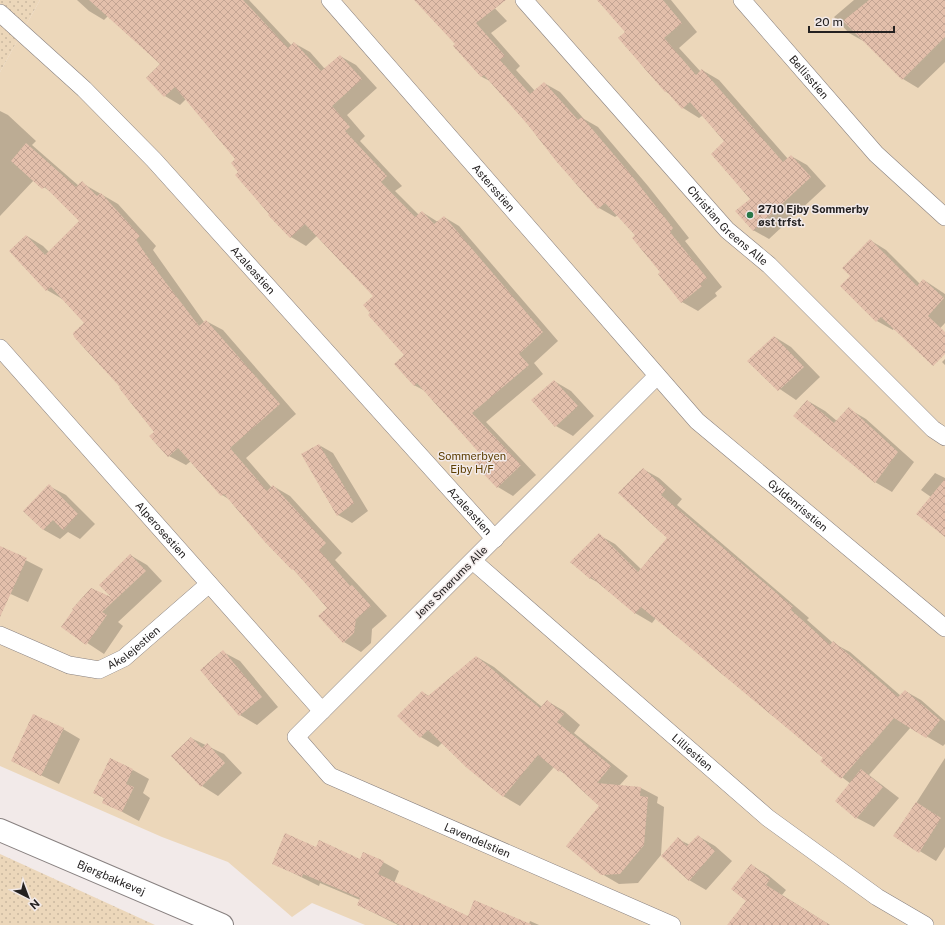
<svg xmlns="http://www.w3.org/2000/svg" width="945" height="925" font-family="'Public Sans',sans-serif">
<defs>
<pattern id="grass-dots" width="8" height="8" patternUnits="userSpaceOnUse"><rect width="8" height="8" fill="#ecd7ba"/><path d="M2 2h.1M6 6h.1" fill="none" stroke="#cab8a0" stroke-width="1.8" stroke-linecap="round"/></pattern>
<pattern id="building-cross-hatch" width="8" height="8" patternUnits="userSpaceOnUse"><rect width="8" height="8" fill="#e3bfab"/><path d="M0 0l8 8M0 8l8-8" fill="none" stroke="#c3a493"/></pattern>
</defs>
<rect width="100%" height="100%" fill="#f2eae9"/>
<path fill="url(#grass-dots)" d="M0,0H40L0,72Z
M0,854L155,925H0Z"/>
<path fill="#ecd7ba" d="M40,0H945V925H365L312,903L292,917L228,862L162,837L0,766V72Z"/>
<path fill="#0003" d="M77,0H249L292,46L294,43L310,52L325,69L340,56L356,65L377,88L347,115L365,136L360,141L402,186L395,191L419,215L422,212L438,222L444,217L459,226L558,341L534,363L543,374L486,422L536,475L513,496L498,487L475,464L484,456L425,391L414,385L405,356L375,296L318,235L306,246L291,237L270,214L239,172L236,159L186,99L180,105L165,96L162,64L108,16L104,20L89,11Z
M415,0H487L507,21L491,33L520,66L516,70L535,91L544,83L560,92L584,119L598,127L648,186L689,238L685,241L722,287L715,293L717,296L698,311L682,302L636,235L618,215L615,217L599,208L529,125L490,81L482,77L454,46L456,44Z
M599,0H671L697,32L679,48L701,72L702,70L719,80L788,159L791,156L807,165L826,186L769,239L753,230L752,199L726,142L703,115L699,118L683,108L671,95L665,91L627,32Z
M854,0H945V62L918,88L903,79L865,42L849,33L834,17Z
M0,111L8,115L36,141L32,145L79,186L82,183L118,204L156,246L153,250L204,322L206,321L223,330L296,414L246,458L272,488L273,486L290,496L342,553L335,560L387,616L372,629L371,643L361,652L344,642L320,616L328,608L232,501L222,495L191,461L186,465L169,456L155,432L121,388L85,323L64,300L47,290L27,236L43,246L49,252L80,221L55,195L34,180L0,216Z
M870,240L886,250L920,284L924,280L945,294V323L922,348L894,328L893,330L877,321L842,286L852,276Z
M775,337L791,347L820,377L796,400L768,381L748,361Z
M945,359V365L942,362Z
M554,381L571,391L594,416L573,436L556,426Z
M808,401L825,411L837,421L849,409L866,419L914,462L892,492L875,482Z
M319,445L333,453L368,511L352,523L338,515Z
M643,469L659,478L682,499L677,505L809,618L807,620L833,643L850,652L901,696L905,691L921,700L945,721V744L943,746L911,727L869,775L899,798L874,827L857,818L851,784L821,761L824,758L656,618L652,623L635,613L602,585L590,578L599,535L615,544L641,569L668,538Z
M935,473L945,478V536L931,497L921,490Z
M49,486L66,495L95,524L80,539L68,532L60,539L44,530L24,511Z
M0,547L43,569L28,602L0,589Z
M130,555L147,565L162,581L118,622L123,626L104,654L63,627L92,589L115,600L101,585Z
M223,652L240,661L278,707L257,725L240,715Z
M477,657L494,667L542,707L547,701L564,711L580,725L574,733L628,776L619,786L641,788L658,797L657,803L664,807L661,855L638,883L619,884L602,874L600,806L568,776L554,767L520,806L503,796L442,743L438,747L421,737L399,716L422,692L429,696Z
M63,729L80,739L59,784L12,761Z
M191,738L224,754L242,773L218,796L202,786Z
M945,758V847L936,861L895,836Z
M133,770L149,779L143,793L150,798L139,821L104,802L105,799L94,792Z
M698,836L715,846L732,861L706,890L689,880L678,839L690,845Z
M316,848L361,860L383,862L399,871L394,883L468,917L529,924L530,921L539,925H398L358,905L360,900L320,883L319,886L273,863Z
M751,865L768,875L786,890L782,895L830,925H753L748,901Z"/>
<path fill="url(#building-cross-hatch)" d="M89,0H243L288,48L294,42L321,71L340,55L362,79L332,106L350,127L345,131L387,176L381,182L415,217L422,211L434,224L444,216L543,332L519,354L529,365L472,413L521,465L497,488L474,464L482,456L417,383L414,386L394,364L404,355L368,315L370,313L363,305L373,296L305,224L290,238L268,215L269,214L235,175L238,172L231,163L235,159L175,87L164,97L146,78L160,64Z
M414,0H506L476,23L505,56L500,60L530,94L544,82L578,120L582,117L632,176L673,228L670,232L707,278L700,284L702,286L681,303L658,274L660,272L632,238L635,235L605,203L598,209L556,161L528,125L484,75L481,77L453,46L455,44Z
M597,0H663L682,23L664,38L696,75L702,69L783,162L791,155L811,177L753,231L735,211L750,199L711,154L724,141L690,102L682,109L666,91L665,92L618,38L625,32Z
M869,0H945V37L902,80L843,21Z
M26,143L76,187L82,181L97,196L101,193L140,236L136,240L160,275L199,326L206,320L280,404L230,448L267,491L273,485L326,543L319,550L350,586L352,585L371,606L356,619L354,633L343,643L318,616L327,608L293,569L292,570L264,541L224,494L221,496L178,448L168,457L149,436L154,432L119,388L120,387L74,337L73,333L84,323L51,287L46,291L9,251L26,235L45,255L79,221L45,187L42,189L11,161Z
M870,239L917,286L923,279L944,298L928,316L945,332V354L933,366L881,317L876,322L840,286L850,276L842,268Z
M774,336L804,367L778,391L747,361Z
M554,380L578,406L555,427L531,400Z
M807,400L834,423L849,407L898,452L875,483L793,416Z
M319,444L354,503L337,516L301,454Z
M643,468L666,489L661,495L793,607L791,610L830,645L833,641L898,697L905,690L940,720L926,738L894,718L841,779L820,761L823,758L675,635L641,607L635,614L591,577L590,579L570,562L599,533L638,572L667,538L618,493Z
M945,479V537L916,514Z
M49,484L78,514L63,530L53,520L43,530L23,511Z
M0,546L27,558L0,617Z
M130,554L146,571L102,612L107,615L86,645L61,627L73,610L72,609L91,588L111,597L99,585Z
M223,650L262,697L239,716L200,670Z
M476,656L540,708L547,700L564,714L557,722L611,766L597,783L641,787L640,796L648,797L644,845L620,874L601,875L566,846L599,806L560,770L559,772L538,755L503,797L467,768L428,730L420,738L397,716L422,691L428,696Z
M33,714L64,728L41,776L11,761Z
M191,737L202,748L207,743L225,763L201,787L171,756Z
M110,758L133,769L126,784L134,787L122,812L102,803L104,798L93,793Z
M861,769L883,787L856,819L835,801Z
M916,802L941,818L919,853L893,836Z
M285,833L316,847L319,840L360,859L363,852L384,861L378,874L468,916L474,900L533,925H400L357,905L360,898L303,874L302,877L272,864Z
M698,835L715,851L689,881L661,856L678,837L687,846Z
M751,864L770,879L766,885L830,925H727L746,901L731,889Z"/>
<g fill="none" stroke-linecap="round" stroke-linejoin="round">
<g stroke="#888180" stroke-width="18">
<g id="service">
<path id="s1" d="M330,0L697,421L945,628"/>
<path id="s2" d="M524,0L727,230L769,265L933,429L945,437"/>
<path id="s3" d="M742,0L876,154L945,217"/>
<path id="s4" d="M0,13L84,89L154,160L495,539"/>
<path id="s5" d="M0,348L322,711"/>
<path id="s6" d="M657,376L296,737L330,776L672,925"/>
<path id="s7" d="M473,561L768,818L877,897L925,925"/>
<path id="s8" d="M0,635L69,665L99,670L124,658L209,584"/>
</g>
</g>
<g stroke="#888180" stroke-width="24">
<g id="tertiary">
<path id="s9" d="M0,830L222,925"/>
</g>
</g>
<use href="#service" stroke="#fff" stroke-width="17"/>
<use href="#tertiary" stroke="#fff" stroke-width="22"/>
</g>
<circle fill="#297849" stroke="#f2eae9" stroke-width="1.5" cx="750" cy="215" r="4"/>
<g text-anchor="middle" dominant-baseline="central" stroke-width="3" stroke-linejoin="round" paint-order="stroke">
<g font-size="11" fill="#242121" stroke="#f2eae9">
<text stroke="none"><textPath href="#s3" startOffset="102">Bellisstien</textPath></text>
<text stroke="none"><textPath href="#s1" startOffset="249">Astersstien</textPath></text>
<text stroke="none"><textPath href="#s2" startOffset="304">Christian Greens Alle</textPath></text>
<text stroke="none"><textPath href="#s4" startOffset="361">Azaleastien</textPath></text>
<text stroke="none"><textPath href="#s1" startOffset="690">Gyldenrisstien</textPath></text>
<text stroke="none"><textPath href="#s4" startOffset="685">Azaleastien</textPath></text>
<text stroke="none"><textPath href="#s5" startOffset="243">Alperosestien</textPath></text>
<text transform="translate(451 582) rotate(-45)">Jens Smørums Alle</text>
<text stroke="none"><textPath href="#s8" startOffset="147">Akelejestien</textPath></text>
<text stroke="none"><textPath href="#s7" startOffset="291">Lilliestien</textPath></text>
<text stroke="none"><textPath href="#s6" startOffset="723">Lavendelstien</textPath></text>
<text stroke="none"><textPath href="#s9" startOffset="121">Bjergbakkevej</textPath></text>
</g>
<g font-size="11" font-weight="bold" fill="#242121" stroke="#f2eae9" text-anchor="start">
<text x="758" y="209">2710 Ejby Sommerby<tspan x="758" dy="13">øst trfst.</tspan></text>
</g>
<g font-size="11" fill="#5d3f04" stroke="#f2eae9">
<text x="472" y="456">Sommerbyen<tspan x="472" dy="13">Ejby H/F</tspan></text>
</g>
</g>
<g transform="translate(28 897) rotate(138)" stroke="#f2eae9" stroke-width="3" paint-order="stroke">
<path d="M0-3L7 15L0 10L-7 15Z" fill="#242121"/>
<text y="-6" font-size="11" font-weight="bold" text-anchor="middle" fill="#242121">N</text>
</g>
<path d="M809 26v6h85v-6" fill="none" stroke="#242121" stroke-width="2"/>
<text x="815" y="26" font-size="12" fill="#242121" stroke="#f2eae9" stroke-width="3" paint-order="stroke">20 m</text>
</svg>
